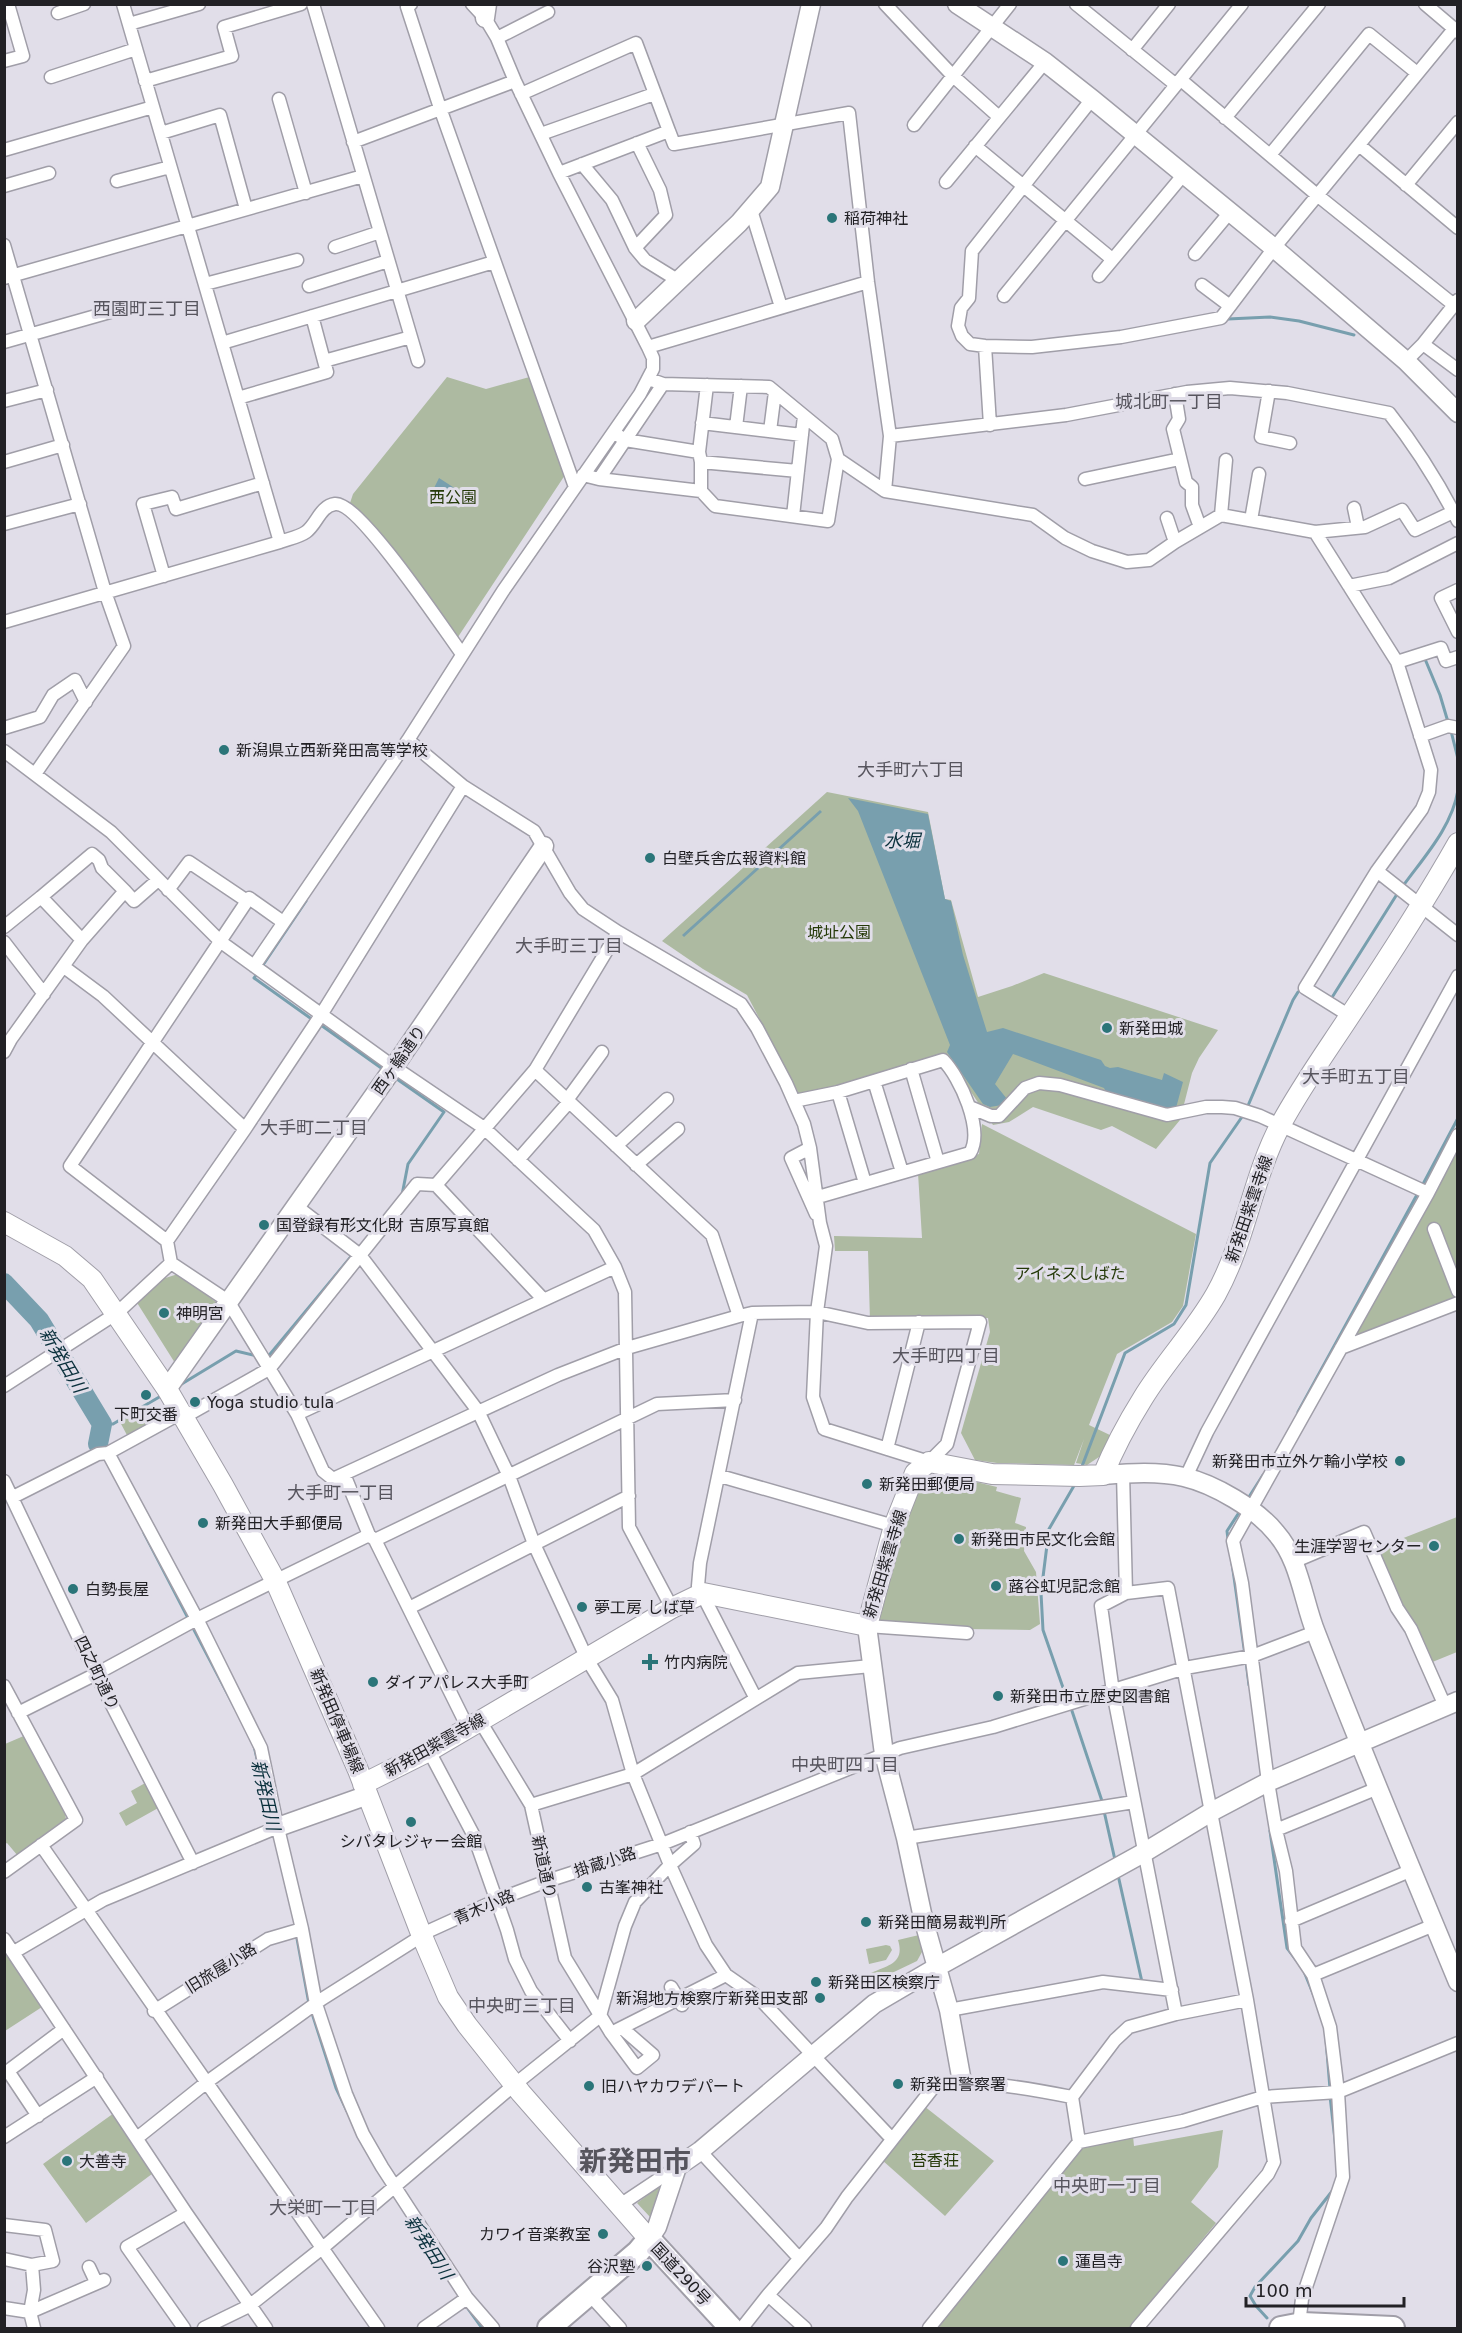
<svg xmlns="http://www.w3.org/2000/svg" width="1462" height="2333" font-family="'DejaVu Sans','Noto Sans JP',sans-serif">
<rect width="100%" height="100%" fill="#e1dee9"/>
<path fill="#adbaa1" d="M533,376L567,472L458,637L399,558L358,509L350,503L353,494L447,377L486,389Z
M827,792L928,812L945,899L951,900L978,997L1012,986L1044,973L1218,1030L1199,1058L1192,1073L1180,1120L1156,1149L1112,1126L1101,1130L1033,1107L1009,1122L993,1125L945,1053L800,1096L747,995L703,969L662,941Z
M982,1124L1196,1234L1183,1306L1172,1322L1117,1354L1089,1425L1112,1436L1102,1455L1087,1465L1076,1463L1084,1439L1074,1465L997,1463L975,1460L961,1433L990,1332L988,1318L870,1321L868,1251H835L834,1236L922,1238L918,1173L979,1154Z
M1457,1150V1298L1353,1337L1455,1151Z
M178,1274L220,1305L175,1363L134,1298L156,1281Z
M142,1410L150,1424L128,1437L120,1422Z
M936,1475H947L997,1487L996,1491L1021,1498L1015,1523L1026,1527L1024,1551L1036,1572L1040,1624L1030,1630L968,1629L877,1620L913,1499L926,1480Z
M1457,1517V1652L1430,1663L1400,1609L1378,1548Z
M26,1735L63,1805L66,1819L18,1856L7,1843L5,1844V1744Z
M147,1782L160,1807L126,1826L119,1813L137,1803L131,1791Z
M919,1935L922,1952L917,1961L873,1982L871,1973C889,1965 905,1963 898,1940Z
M886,1945L890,1946L892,1950L886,1960L869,1964L866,1949Z
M4,1949L42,2007L5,2031H4Z
M924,2106L994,2161L945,2216L882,2160Z
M114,2113L156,2171L86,2223L43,2164Z
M1223,2130L1218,2167L1191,2202L1216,2223L1129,2328H937L1080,2149L1133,2136L1134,2146Z
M660,2186L650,2217L637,2203Z"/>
<path fill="#789fae" d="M439,478L456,489L447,499L448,501L445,506L427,495L431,489L433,490Z
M848,798L928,814L945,899L951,901L963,955L987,1032L1003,1028L1101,1060L1105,1066L1110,1068L1118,1067L1162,1080L1164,1073L1183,1082L1176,1108L1166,1109L1106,1092L1104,1088L1013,1054L995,1084L1007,1099L1002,1105L990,1107L983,1104L947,1052L950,1045L858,811Z
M820,810L822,812L684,937L682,935Z"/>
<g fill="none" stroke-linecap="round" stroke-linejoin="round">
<path stroke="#789fae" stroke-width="3" d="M1228,319L1270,317L1299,321L1354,335
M1425,659L1440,695L1448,722
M1451,731L1458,759
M1403,886C1424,857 1452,827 1458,790
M261,968L306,901
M258,973L254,978L313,1020
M1331,999L1399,891
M318,1023L384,1070
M394,1077L444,1112L408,1164L402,1195
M1247,1108L1293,1000L1298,992
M1422,1186L1458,1118
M266,1359L354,1253
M180,1385L236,1351L257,1356
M1298,1412L1419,1191
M102,1424H113L161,1396
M1081,1469L1125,1353L1174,1324L1186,1305L1210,1163L1244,1114
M1247,1500L1263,1475
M144,1533L189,1620
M1228,1539L1227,1531L1240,1511
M1232,1563L1245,1655
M192,1626L235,1708
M1246,1661L1249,1685
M1068,1702L1043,1630L1041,1593L1049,1529L1075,1484
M1071,1708L1103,1804
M254,1746L258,1763
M1104,1811L1115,1860
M1270,1831L1287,1948L1297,1961
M1118,1875L1142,1982
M296,1933L309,2004
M1305,1974L1314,1996
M311,2010L336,2088L347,2111
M1326,2039L1330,2089
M1330,2096L1336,2149
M464,2303L482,2328
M1267,2318L1256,2306L1250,2296L1255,2287L1298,2241L1311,2218L1333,2190"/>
<path stroke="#789fae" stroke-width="20" d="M4,1283L39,1320L102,1424L98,1444"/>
<g stroke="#a09ea8" stroke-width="15">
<path id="street" d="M123,4L280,542
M313,4L418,361
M411,4L407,7L440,108L575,487
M885,4L953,76L999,117
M1076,4L1176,85
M1425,4L1458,32
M58,13L84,4
M129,24L199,4
M497,38L548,12
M1132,50L1169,4
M4,61L23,56L8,4
M51,77L136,49
M1181,80L1317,195L1454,305
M145,81L232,56L224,27L301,4
M521,94L636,43L669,131
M279,99L306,193
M1092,99L972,251L969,298L961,308L958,326L962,336L970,344L985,346L1032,347L1121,337L1221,318L1274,248L1454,29
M1225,118L1319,4
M914,125L1010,4
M161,133L220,115L246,209
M541,134L654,94
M353,142L515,81
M1359,145L1458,228
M975,146L1112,259
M4,150L153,107
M1270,155L1369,34L1417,73
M582,164L612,200L635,248L645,260L679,281
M559,173L669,131L674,144L849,113L868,282L890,436L885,491
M117,181L170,167
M946,182L1045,62
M1406,185L1458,122
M4,186L49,173
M751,210L781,307
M4,245L105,592L124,646L35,774
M335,247L380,232
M635,248L666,215L660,190L637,143
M1195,254L1230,212
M1099,276L1184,174
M4,278L363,176
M205,284L297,260
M1202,285L1230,306
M309,286L388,261
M1004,296L1242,4
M4,342L110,312
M222,343L494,262
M1423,344L1458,370
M985,346L990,425
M648,347L868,282
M324,361L411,337
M1406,361L1423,344L1458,300
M649,379L663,384L769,387L832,439L838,459L885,491L1033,515L1065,538L1092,551L1127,562L1149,560L1175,542L1221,515L1315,532L1397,662L1431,770L1429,792L1422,809L1377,871L1305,988L1350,1016
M1269,391L1261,437L1290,443
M1175,394L1179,419L1173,429L1186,482L1192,487V505L1200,527
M238,398L327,372L312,316
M4,401L47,390
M702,423L802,435
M736,427L741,386
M770,431L775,392
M619,436L625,440L699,452
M890,436L1066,415L1187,392L1230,388L1287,393L1389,413C1416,447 1438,482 1458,521
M4,462L63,445
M701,462L798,471
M583,475L599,479L701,491L715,506L828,521L838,459
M599,479L663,384
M1085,479L1180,459
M701,491V462L699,452L707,385
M1354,508L1358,527
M1221,515L1226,460
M793,516L804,416
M1167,518L1175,542
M1251,520L1259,474
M4,524L80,504
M1315,532L1365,527L1402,510L1415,530L1453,512
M164,576L143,504L172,497L176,509L263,483
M1349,586L1389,578L1458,543
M1458,590L1441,598L1458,632
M4,622L280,542C288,539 299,537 306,532C317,524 320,506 335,504C359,501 445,631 462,654
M1397,662L1441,648L1446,661L1458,657
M4,728L40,717L53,695L75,680L86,702
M1420,736L1448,726L1458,728
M4,751L111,832L221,942L394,1067L484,1128L594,1230L615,1267L625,1292L629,1527L672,1608
M1377,871L1458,935
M168,890L189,862L247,901
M41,897L92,854L99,860L102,868L125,891
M4,927L41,897L82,940
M4,942L44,994
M254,966L408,740
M64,967L103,996L245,1129
M4,1052L11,1039L82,940L125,891L134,901L158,880
M911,1069L938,1162
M535,1070L712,1235L739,1316
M874,1081L902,1172
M838,1092L865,1183
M567,1100L602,1052
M794,1101L838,1092L943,1060C960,1077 984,1130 970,1153L818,1197
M972,1108L991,1116H999L1025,1088L1039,1083L1060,1085L1167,1115L1206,1107H1222L1235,1108L1260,1116L1428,1193
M616,1146L667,1099
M810,1148L791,1158L816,1214
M518,1160L569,1102
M636,1165L678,1129
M436,1185L543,1299
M296,1206L360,1255L478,1411L509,1476L534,1544L587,1659L612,1700L633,1774L670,1865L706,1945L726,1975L759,1998L892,2139
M1434,1229L1458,1291
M167,1241L70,1166L249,898L283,922
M171,1263L228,1301L297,1414L323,1471L333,1479L558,1375L627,1348L739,1316L752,1313L817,1312L868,1323L980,1322L947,1444L929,1462L824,1429L813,1397L817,1312L826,1246L820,1223L810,1148L804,1124L786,1083L757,1028L741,1004L618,932L583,909L570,893L534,831L463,786L408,740L503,591L640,394L653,369V358L648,347L559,173L515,81L497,38L485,18L472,4
M752,1313L700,1563L698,1586L755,1697
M1341,1348L1458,1303
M4,1386L117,1313L171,1263L167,1241L245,1129L321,1015L463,786
M297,1414L615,1267
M184,1417L269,1369L417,1184L436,1185L535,1070L618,932
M887,1449L919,1322
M108,1453L197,1619L261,1748L276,1820L302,1929L316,2004L346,2094L363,2134L382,2167L467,2298L493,2328
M1123,1473L1126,1593
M344,1474L369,1535L375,1540L468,1728
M720,1476L894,1526
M1186,1477L1207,1432L1458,976
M4,1481L96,1674L193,1863
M13,1497L98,1454L108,1453L181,1413
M375,1540L657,1404L735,1400
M1293,1562L1364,1532L1397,1608L1411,1629L1445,1706
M409,1608L629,1496
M867,1626L967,1633
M4,1686L76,1820L4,1872
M18,1713L96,1674L197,1619L369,1535
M480,1721L531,1805L565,1958L611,2033L637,2068L653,2055L622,2028
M429,1751L474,1836L507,1930L515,1959L531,1991L570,2041
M531,1805L633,1774L798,1673L871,1666
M1276,1830L1378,1788
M906,1838L1134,1802
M41,1845L378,2328
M1291,1921L1412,1870
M4,1939L186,2213L266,2328
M14,1952L103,1900L278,1827
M1313,1975L1434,1925
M671,1987L682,2005
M949,2010L1103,1982L1172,1990
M154,2011L268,1939L302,1929
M617,2030L726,1975
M38,2116L8,2071L64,2029
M4,2137L97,2077
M137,2138L207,2082L322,1999L431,1930L497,1900L547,1881L662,1844L900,1748L993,1727L1185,1668L1252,1656L1315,1632
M1079,2142L1072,2097L1115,2040L1129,2027L1176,2014L1247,2000
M700,2151L799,2258
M620,2205L677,2167
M4,2225L45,2230L53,2261L32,2265L4,2259
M89,2267L96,2282
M589,2294L620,2328
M768,2295L805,2328
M4,2308L30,2312L34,2328
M30,2312L104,2280
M30,2312L34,2290L32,2265
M1302,2324L1300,2316L1302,2299L1343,2177L1338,2092L1330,2027L1313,1975L1295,1948L1286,1871L1276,1830L1268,1782L1242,1583L1233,1541L1428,1193L1458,1135
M184,2328L127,2247L186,2213
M204,2328L249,2306L326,2245L514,2085L600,2016L625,1926L635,1902L670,1865L694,1844L690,1832
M424,2328L467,2298
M742,2328L768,2295L826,2228L847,2197L936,2084C982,2080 1026,2088 1072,2097
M929,2328L1079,2142L1183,2121L1263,2097L1338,2092L1458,2043
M1137,2328L1268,2174L1274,2162L1247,2000L1168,1588L1126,1593L1101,1606L1113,1692L1176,2014"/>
</g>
<g stroke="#a09ea8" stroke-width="21">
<path id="secondary" d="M957,4L1045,62L1092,99L1274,248L1406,361L1458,413
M485,18L487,4
M636,321L739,223L770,187L811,4
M167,1389L394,1067L544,846
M1103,1475C1130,1473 1158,1471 1184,1477C1214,1484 1257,1509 1276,1533C1300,1560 1303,1601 1316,1633C1361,1750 1410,1866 1458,1982
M867,1626L884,1754L906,1838L923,1918L949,2010L962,2082
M278,1827L368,1795
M649,2239L657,2227L677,2167L700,2151L874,2004L937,1967L1145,1852L1211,1812L1268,1782L1458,1701"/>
</g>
<g stroke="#a09ea8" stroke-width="22">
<path id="primary" d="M4,1222L65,1256L92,1279L167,1389L223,1485L275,1580L358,1770L422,1936L448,1997L467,2025L521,2093L649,2239
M363,1784L429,1751L672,1608L703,1593L867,1626L894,1526L915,1473L929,1462L992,1474L1079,1476L1103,1475C1114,1448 1128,1422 1143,1398C1165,1362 1195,1331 1216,1294C1246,1240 1252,1178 1281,1124C1301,1087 1326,1052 1349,1017C1387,960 1424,903 1458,843"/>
</g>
<g stroke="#a09ea8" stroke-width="26">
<path id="highway" d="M549,2328L638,2252L649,2239L731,2328
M1281,2328L1302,2324L1393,2328"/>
</g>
<use href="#street" stroke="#fff" stroke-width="12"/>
<use href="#secondary" stroke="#fff" stroke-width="18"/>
<use href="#primary" stroke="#fff" stroke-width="20"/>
<use href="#highway" stroke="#fff" stroke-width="22"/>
</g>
<g fill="#2b7579" stroke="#e1dee9" stroke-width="2">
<circle cx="832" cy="218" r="6"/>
<circle cx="224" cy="750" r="6"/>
<circle cx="650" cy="858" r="6"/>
<circle cx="1107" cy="1028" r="6"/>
<circle cx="264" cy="1225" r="6"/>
<circle cx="164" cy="1313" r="6"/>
<circle cx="146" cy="1395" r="6"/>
<circle cx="195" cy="1402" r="6"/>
<circle cx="1400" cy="1461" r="6"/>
<circle cx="867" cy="1484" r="6"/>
<circle cx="203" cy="1523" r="6"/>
<circle cx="959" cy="1539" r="6"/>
<circle cx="1434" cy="1546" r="6"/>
<circle cx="996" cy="1586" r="6"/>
<circle cx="73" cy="1589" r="6"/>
<circle cx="582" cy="1607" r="6"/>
<path d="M647 1653h6v6h6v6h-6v6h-6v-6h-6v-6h6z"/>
<circle cx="373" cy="1682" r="6"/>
<circle cx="998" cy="1696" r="6"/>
<circle cx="411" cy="1822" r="6"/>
<circle cx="587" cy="1887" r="6"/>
<circle cx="866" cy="1922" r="6"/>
<circle cx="816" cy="1982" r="6"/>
<circle cx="820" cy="1998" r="6"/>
<circle cx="898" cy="2084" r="6"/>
<circle cx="589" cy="2086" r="6"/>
<circle cx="67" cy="2161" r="6"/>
<circle cx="603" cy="2234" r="6"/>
<circle cx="1063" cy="2261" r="6"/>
<circle cx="647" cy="2266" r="6"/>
</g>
<g text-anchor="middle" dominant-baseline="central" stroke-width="6" stroke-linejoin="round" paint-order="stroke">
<g font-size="16" fill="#222125" stroke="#e1dee9" text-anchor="start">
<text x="844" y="218">稲荷神社</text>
<text x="236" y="750">新潟県立西新発田高等学校</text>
<text x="662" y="858">白壁兵舎広報資料館</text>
<text x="1119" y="1028">新発田城</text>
<text x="276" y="1225">国登録有形文化財 吉原写真館</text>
<text x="176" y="1313">神明宮</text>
<text x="207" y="1402">Yoga studio tula</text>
<text x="146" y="1414" text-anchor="middle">下町交番</text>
<text x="1388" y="1461" text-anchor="end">新発田市立外ケ輪小学校</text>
<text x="879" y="1484">新発田郵便局</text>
<text x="215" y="1523">新発田大手郵便局</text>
<text x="971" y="1539">新発田市民文化会館</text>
<text x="1422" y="1546" text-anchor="end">生涯学習センター</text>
<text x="1008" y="1586">蕗谷虹児記念館</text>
<text x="85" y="1589">白勢長屋</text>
<text x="594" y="1607">夢工房 しば草</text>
<text x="664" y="1662">竹内病院</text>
<text x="385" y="1682">ダイアパレス大手町</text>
<text x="1010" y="1696">新発田市立歴史図書館</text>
<text x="411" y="1841" text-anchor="middle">シバタレジャー会館</text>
<text x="599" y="1887">古峯神社</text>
<text x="878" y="1922">新発田簡易裁判所</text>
<text x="828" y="1982">新発田区検察庁</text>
<text x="808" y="1998" text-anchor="end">新潟地方検察庁新発田支部</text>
<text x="910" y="2084">新発田警察署</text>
<text x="601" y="2086">旧ハヤカワデパート</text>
<text x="79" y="2161">大善寺</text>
<text x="591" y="2234" text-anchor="end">カワイ音楽教室</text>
<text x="1075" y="2261">蓮昌寺</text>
<text x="635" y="2266" text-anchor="end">谷沢塾</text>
</g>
<g font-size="16" fill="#253a08" stroke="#e1dee9">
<text x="453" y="497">西公園</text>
<text x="839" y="932">城址公園</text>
<text x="1070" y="1273">アイネスしばた</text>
<text x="935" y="2160">苔香荘</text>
</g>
<g font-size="16" fill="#222125" stroke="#e1dee9">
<text transform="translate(399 1060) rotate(-55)">西ヶ輪通り</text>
<text transform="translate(1249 1209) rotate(-71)">新発田紫雲寺線</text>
<text transform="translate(885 1564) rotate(-73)">新発田紫雲寺線</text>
<text transform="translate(97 1673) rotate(64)">四之町通り</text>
<text transform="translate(337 1721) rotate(67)">新発田停車場線</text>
<text transform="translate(435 1745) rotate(-29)">新発田紫雲寺線</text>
<text transform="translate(605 1862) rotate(-18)">掛蔵小路</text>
<text transform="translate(544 1867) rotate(78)">新道通り</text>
<text transform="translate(484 1907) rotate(-23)">青木小路</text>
<text transform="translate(221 1968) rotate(-32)">旧旅屋小路</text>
<text transform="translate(681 2274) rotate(47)">国道290号</text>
</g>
<g font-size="18" fill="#57555e" stroke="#e1dee9">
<text x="147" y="308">西園町三丁目</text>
<text x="1169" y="401">城北町一丁目</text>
<text x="911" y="769">大手町六丁目</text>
<text x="569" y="945">大手町三丁目</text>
<text x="1356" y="1076">大手町五丁目</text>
<text x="314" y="1127">大手町二丁目</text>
<text x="946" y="1355">大手町四丁目</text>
<text x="341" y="1492">大手町一丁目</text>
<text x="845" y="1764">中央町四丁目</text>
<text x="522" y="2005">中央町三丁目</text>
<text x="1107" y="2185">中央町一丁目</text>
<text x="323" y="2207">大栄町一丁目</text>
</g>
<g font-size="18" font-style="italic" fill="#0a303c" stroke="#e1dee9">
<text x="902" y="840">水堀</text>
<text transform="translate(63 1360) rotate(59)">新発田川</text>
<text transform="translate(266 1795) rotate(77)">新発田川</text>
<text transform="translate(429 2247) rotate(57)">新発田川</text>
</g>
<g font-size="28" font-weight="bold" fill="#57555e" stroke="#e1dee9">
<text x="635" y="2161">新発田市</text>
</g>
</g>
<rect width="1462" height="2333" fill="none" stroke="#222125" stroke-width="12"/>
<path d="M1246 2297v9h158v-9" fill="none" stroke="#222125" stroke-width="3"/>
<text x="1255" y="2297" font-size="18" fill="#222125" stroke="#e1dee9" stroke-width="4.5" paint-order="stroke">100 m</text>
</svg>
